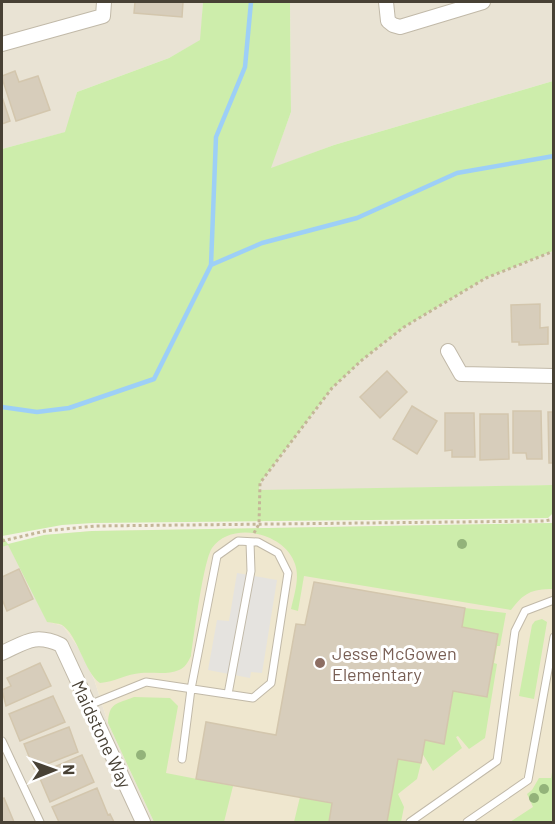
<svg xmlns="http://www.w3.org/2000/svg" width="555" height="824" font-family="Barlow,sans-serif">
<rect width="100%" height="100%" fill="#f5f1e6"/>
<path fill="#e9e3d4" d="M2,2H203L201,40L169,58L77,92L66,132L2,149Z
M290,2H553V81L334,145L270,169L291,112Z
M553,251V485L259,491L260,483L332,388L362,360L404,327L486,278Z
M8,544L47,621L63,626L78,647L94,679L108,723L154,822H2V547Z"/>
<path fill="#efe7cf" d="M553,523V822H154L108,723L94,679L78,647L63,626L47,622L44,535L92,531Z"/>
<path fill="#cdedab" d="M203,2H290L291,112L271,168L334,145L553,81V251L486,278L404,327L362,360L332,388L260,483L259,490L553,485V513L548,518L93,523L62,525L2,536L8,544L44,535L92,531L553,523V589C531,589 524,593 511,610L304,576L298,611L291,609C294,595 300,578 295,564C285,533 232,520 212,548C203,562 194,636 191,656C188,662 185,668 179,670C168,675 153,672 141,673C127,674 114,682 100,683C84,672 78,635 62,625C58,623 51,623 47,622L8,545L2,547V149L65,132L77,92L169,58L200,40Z
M465,608L506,613L500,646H497L494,663L497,664L485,738L469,749L458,736L456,737L462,748L433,771L422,753L425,740L444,743L453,691L487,697L498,634L462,627Z
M542,619L547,622L534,699L519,696L532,625L535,621Z
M134,697L170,698L178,706L166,773L233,786L224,822H154L108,723C109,702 117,704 134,697Z
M398,759L421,763L417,779L398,794L404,807L401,822H387Z
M553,767V822H510L533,807L527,794L532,790L539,778H551Z
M300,797L332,803L329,822H294Z"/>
<path fill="#e5e3df" d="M237,573L277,580L262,673L251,672L250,678L208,670L217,620L229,621Z"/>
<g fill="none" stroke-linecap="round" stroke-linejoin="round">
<path stroke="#9dcff7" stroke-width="4.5" d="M211,265L262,243L357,218L457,173L554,156
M2,407L37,412L69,408L154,379L211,265L216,137L245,67L251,2"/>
</g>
<path fill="#d7cdbb" stroke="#d3c6ad" stroke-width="1.5" d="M135,2H183L182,17L134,13Z
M15,71L19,82L38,76L50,110L16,121L2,78V76Z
M2,97L10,121L2,124Z
M540,304V328L548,327V344L519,345V342H512L511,305Z
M387,371L407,392L380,418L360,397Z
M412,406L437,421L417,454L393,439Z
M513,411H541L542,459H527L526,453H513Z
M548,412H554V463H549Z
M445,413H474L475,457H452V450L445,451Z
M480,414H508L509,459L480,460Z
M19,569L33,599L7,611L2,599V577Z
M314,582L465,608L462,627L498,634L487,697L453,691L444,744L425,740L421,763L398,759L387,822H329L332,803L196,779L206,722L276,735L296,624L305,625Z
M40,663L51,686L6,706L2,690L11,686L7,678Z
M53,696L65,722L20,741L9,714Z
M69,727L78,752L34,769L24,744Z
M82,755L94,782L50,802L38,774Z
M97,788L108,815L110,814L114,822H59L52,807Z
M4,798L14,822H2V799Z"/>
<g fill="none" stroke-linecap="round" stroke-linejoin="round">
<g stroke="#c1b9a8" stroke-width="9">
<path id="service" d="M228,694L251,571L250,542
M89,705L146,682L253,698L271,683L288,573L278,553L258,542L238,541L217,556L191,689L182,759
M2,741L40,822
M410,822L497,761L515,631L525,611L554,600
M467,822L528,780L554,637"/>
</g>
<g stroke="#c1b9a8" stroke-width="16">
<path id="minor" d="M386,2L388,21L393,25L400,27L483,2
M2,44L103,16L104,2
M448,351L461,374L554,376
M2,653C26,642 35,633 61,645L143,822"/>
</g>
<path stroke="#c4b698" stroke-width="3" stroke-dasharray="3 3" stroke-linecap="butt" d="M254,533L259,524L260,483L332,388L362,360L404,327L486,278L554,251
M2,541L45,531L95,526L545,521L554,519"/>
<use href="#service" stroke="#fff" stroke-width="7"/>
<use href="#minor" stroke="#fff" stroke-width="14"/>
</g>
<g fill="#93b37a">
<circle cx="462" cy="544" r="5"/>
<circle cx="141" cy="755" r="5"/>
<circle cx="544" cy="789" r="5"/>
<circle cx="534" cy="798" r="5"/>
</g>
<circle fill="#8d6e63" stroke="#fff" stroke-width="2" cx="320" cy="663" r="6"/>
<g text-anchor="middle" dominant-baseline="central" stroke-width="6" stroke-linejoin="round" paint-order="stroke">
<g font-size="18" fill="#785e54" stroke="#fff" text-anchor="start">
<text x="332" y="653">Jesse McGowen<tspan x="332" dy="21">Elementary</tspan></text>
</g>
<g font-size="18" fill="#484135" stroke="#fff">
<text transform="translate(102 734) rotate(65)">Maidstone Way</text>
</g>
</g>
<rect width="555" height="824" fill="none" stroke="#484135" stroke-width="6"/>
<g transform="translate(54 770) rotate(89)" stroke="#ffffff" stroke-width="4.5" paint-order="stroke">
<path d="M0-4.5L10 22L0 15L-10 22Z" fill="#484135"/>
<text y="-9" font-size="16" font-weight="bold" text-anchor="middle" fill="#484135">N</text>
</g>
</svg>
